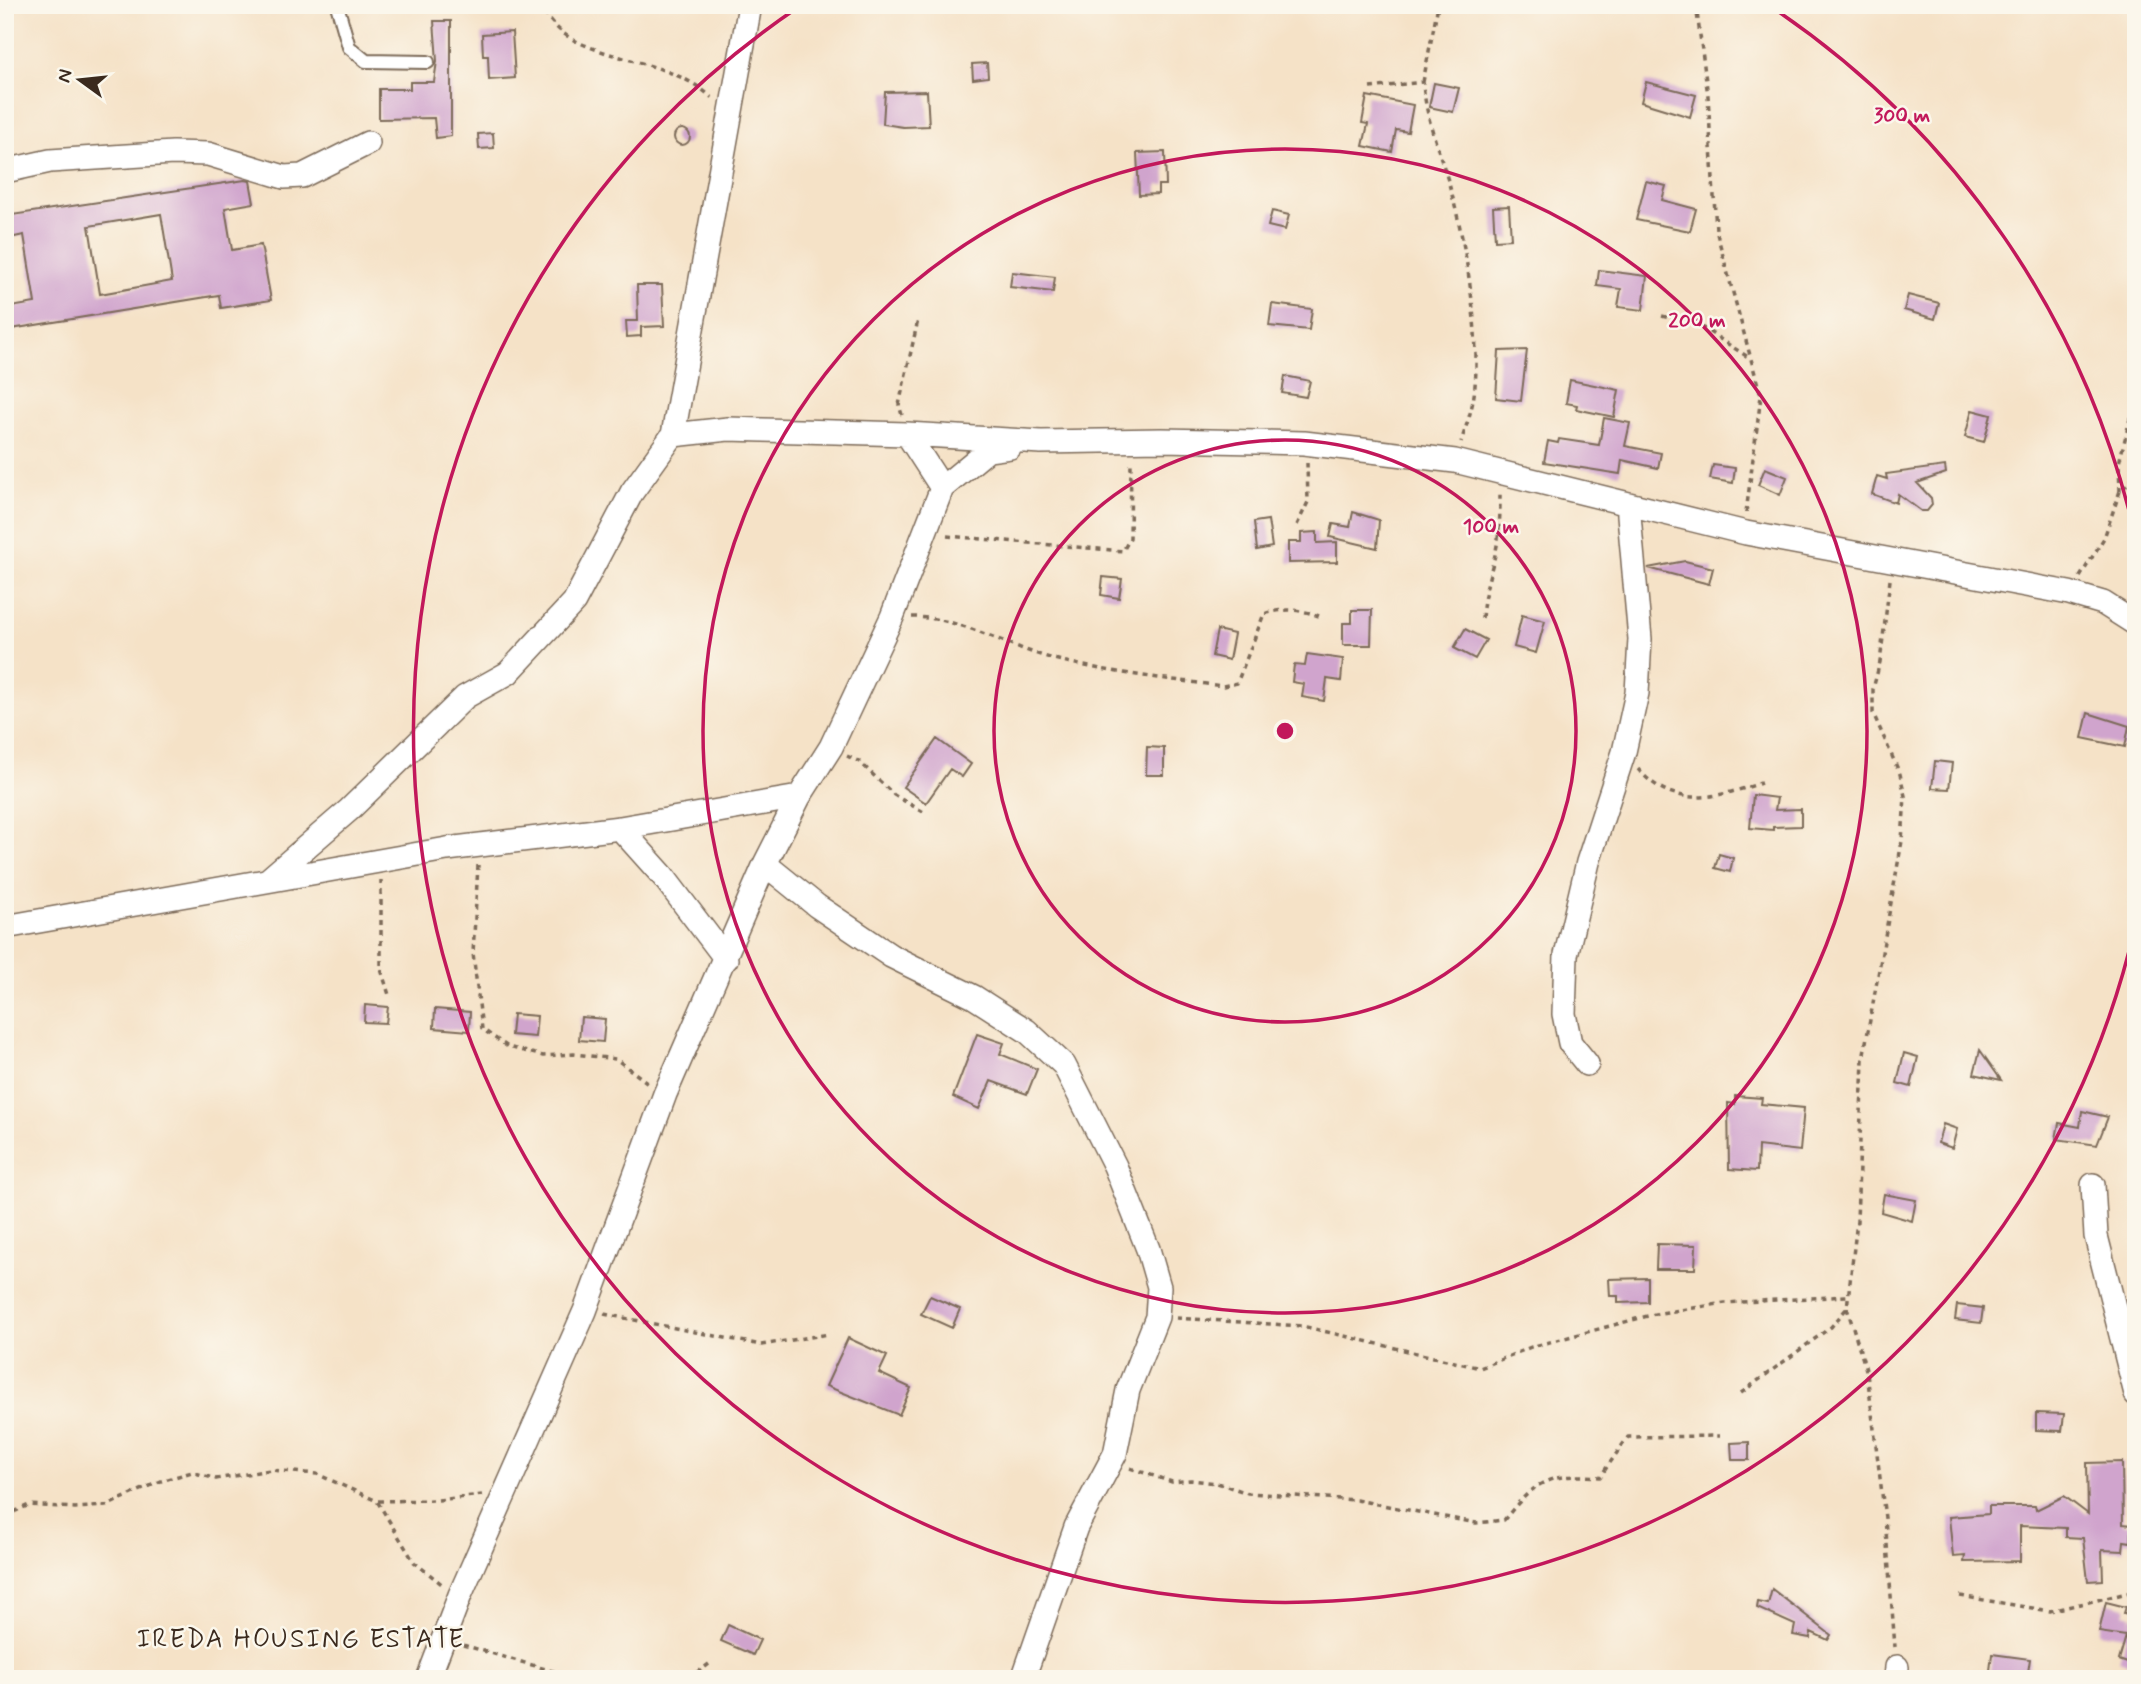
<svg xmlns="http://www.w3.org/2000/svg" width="2141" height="1684" font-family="Mynerve,sans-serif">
<rect width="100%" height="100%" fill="#fbf7ec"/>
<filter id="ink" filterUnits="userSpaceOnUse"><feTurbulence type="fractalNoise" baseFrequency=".0143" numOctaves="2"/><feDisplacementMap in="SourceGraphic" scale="14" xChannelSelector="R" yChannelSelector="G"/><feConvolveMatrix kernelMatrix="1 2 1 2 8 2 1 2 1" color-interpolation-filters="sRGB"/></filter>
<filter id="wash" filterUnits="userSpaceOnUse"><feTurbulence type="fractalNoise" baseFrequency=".00686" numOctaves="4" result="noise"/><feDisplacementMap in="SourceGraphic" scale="28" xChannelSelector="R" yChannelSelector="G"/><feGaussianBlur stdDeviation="1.57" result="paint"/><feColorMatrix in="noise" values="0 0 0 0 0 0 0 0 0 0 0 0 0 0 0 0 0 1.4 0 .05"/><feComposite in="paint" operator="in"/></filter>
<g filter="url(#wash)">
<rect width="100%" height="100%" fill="#f5e2c7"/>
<g id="blocks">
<path fill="#d0a4cd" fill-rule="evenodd" d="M434,21H451V136L436,138L434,118L379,119V89H410V82H434L437,61Z
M512,32L515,78L489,80L488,56H483L482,34Z
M987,63L988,77L973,79L972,64Z
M1646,82L1696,95L1690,117L1641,102Z
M1434,83L1459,88L1453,112L1429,107Z
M927,91L929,126L903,127L883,124L885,92Z
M1367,96L1413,105L1408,132L1396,130L1392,152L1363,146L1368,124L1362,123Z
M674 137a8 8 0 1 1 16 0a8 8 0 1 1-16 0Z
M493,133L494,148L479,149L478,134Z
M1165,152L1166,185H1158V194L1139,195L1137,153Z
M245,180L250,181L254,203L225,208L232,250L261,245L271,300L221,308L219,295L5,330V308L35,303L24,235L5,239V216ZM161,214L172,281L100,294L89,226Z
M1646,181L1666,186L1662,200L1696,209L1690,231L1636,220Z
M1509,206L1511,239L1495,240L1493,207Z
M1272,211L1289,215L1285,230L1268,226Z
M1599,270L1647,276L1643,310L1618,307L1621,289L1597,286Z
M1012,272L1055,277L1053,292L1010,287Z
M637,285H662L664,326L641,327V336L627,337L626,321H638Z
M1908,295L1939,303L1935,319L1904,310Z
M1272,304L1312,309L1309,330L1269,326Z
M1527,350L1521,401L1496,398L1499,351Z
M1285,376L1310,381L1306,397L1282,393Z
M1570,380L1619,390L1614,417L1576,409L1577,405L1566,403Z
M1972,410L1991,415L1984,442L1965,437Z
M1604,418L1630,423L1625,446L1661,453L1658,468L1622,460L1620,474L1544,462L1548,441L1558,443L1559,439L1599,445Z
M1713,465L1735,468L1733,483L1710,479Z
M1945,466L1946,473L1917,483L1931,498L1932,505L1927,511H1921L1898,494L1896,503L1872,494L1877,476L1887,479L1886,474Z
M1765,468L1787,477L1780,495L1758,485Z
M1353,512L1379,520L1377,548L1330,537L1333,524L1350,527Z
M1268,520L1272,547L1257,550L1254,522Z
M1317,532V543L1337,542V562L1288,563V542H1301V533Z
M1685,561L1713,568L1709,584L1648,568Z
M1103,577L1122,579L1119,598L1101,595Z
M1352,610H1372L1371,645H1343V623H1352Z
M1522,615L1545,621L1536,653L1514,647Z
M1465,629L1486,640L1475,659L1454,648Z
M1217,630L1234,634L1229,660L1212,656Z
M1307,654L1343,659L1341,681L1327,679L1324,701L1302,697L1304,684L1292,682L1294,665L1305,666Z
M2088,713L2129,726L2125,747L2082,738Z
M937,739L971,764L962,777L950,769L926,803L903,787Z
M1147,747L1164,748V775H1146Z
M1935,761L1952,763L1949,789L1932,788Z
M1753,795L1777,798L1775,810L1801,809V826L1773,827V830L1750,828Z
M1719,854L1733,858L1730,872L1715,868Z
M365,1005L388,1007L386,1023L364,1022Z
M435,1009L470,1012L469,1031L434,1028Z
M513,1014L537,1016L535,1037L511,1035Z
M581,1017L605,1019L603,1042L579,1040Z
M977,1034L1004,1043L1000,1054L1037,1069L1027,1094L991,1081L979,1109L953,1097Z
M1980,1050L2001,1080L1974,1074Z
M1904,1053L1918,1057L1911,1087L1897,1083Z
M1735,1096L1762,1098L1761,1104L1804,1108L1800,1151L1758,1146L1757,1171L1729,1169L1728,1103L1735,1104Z
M2082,1111L2108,1117L2097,1145L2056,1139L2059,1123L2080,1127Z
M1943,1124L1957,1129L1952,1148L1938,1143Z
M1884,1194L1916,1200L1912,1221L1881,1212Z
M1657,1244L1696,1245L1695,1269H1656Z
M1648,1278V1302L1618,1303V1296H1610L1609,1279Z
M930,1296L960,1309L952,1328L921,1314Z
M1957,1305L1983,1308L1981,1323L1955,1320Z
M848,1338L887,1356L879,1373L911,1388L899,1415L826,1386Z
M2036,1413L2064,1414L2062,1431L2036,1430Z
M1749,1442V1460H1732L1731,1443Z
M2122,1462L2123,1524L2132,1525L2131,1542L2124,1541L2123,1551L2102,1550L2103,1580L2088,1581L2083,1538L2066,1537V1528L2020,1526V1561L1964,1562L1965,1556L1953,1557L1949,1517L1989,1514V1506H2035L2036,1510L2064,1496L2088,1514L2087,1463Z
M1772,1589L1831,1635L1828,1640L1811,1632L1810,1638L1793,1635L1795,1625L1757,1608L1758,1602L1768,1604Z
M2106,1602L2126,1607L2124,1613L2131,1615L2128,1629L2132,1616L2136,1617V1666L2119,1660L2126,1636L2099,1632Z
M728,1625L760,1640L753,1655L721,1641Z
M1992,1654L2030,1659L2027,1679H1989Z"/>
</g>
</g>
<g filter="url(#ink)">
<use href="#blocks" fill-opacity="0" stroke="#7c6a59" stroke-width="2"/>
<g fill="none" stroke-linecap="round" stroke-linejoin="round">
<g stroke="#7c6a59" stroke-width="16">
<path id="service" d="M337,5L349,47L366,61L428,62"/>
</g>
<g stroke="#7c6a59" stroke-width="26">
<path id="minor" d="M5,171L50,161L173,153L208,154L284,177L302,176L368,143
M907,434L942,488
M673,435L750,5
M620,828L663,876L726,959
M765,864L817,906L891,956L974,997L1027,1031L1064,1065L1115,1166L1148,1249L1159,1287L1157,1317L1128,1390L1115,1454L1076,1527L1023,1679
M269,879L349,810L465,697L508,673L574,602L632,492L673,435L728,429L907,434L1041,442L1162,440L1304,443L1455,461L1746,533L2069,593L2103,603L2136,624
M5,927L447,849L620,828L799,797
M1587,1064L1570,1043L1564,1014L1566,955L1588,862L1624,752L1637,693L1640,639L1628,504
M2093,1185L2096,1236L2136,1394
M428,1679L460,1595L585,1311L665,1094L765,864L799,797L831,747L892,617L942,488L988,450L1010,447
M1896,1679L1897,1667"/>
</g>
<path stroke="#7c6a59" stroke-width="3.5" stroke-dasharray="5 5" stroke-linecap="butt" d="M537,5C549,18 556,30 572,39C615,62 676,63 712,98
M1696,5L1708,96L1716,230L1761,396L1746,513
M1423,82L1438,5
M1370,88L1423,82C1426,123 1442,156 1452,195C1466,245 1480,334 1475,385C1474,405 1467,423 1461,442
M1662,316L1700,326L1751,359
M902,415L899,405L918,320
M2120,491L2119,463L2136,395
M1297,525L1308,502L1307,463
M947,536L1123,551L1130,538L1131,462
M2080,577L2104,538L2120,491L2136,476
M1890,580L1880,662L1873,689V713L1900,774L1905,796L1902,841L1863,1059L1857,1221L1847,1308L1867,1373L1885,1518L1895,1647
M912,617C961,617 1007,647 1054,659C1110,673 1166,679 1223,686L1237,683L1264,614C1283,608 1300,609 1319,616
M1482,618C1484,594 1488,581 1494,559C1500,537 1500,515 1500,493
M847,756L860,762L894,795L927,814
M1638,769C1674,810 1715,798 1761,783
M478,865L473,953L482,1029L508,1047L543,1056L574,1054L616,1059L648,1083
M381,880V969L389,995
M604,1314L761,1345L829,1334
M1176,1318L1302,1326L1480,1368L1531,1347L1655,1314L1725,1303L1847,1296
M1741,1393L1831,1327L1847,1308
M1130,1468L1172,1482L1191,1480L1217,1483L1248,1493L1356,1500L1476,1523L1504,1520C1536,1480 1549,1473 1600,1477L1628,1437L1720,1436
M378,1501L438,1500L482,1495
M5,1516L29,1505L75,1508L106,1506L161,1481L192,1472L216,1479L270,1470L317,1474L377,1501L414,1562L443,1585
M1960,1596L2050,1611L2136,1591
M463,1645L580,1679
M689,1679L713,1661"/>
<use href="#service" stroke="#fff" stroke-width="12"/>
<use href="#minor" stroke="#fff" stroke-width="23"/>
</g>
</g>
<g fill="none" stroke="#c2185b" stroke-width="3.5">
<circle cx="1285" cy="731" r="291"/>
<circle cx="1285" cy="731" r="582"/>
<path d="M2135 927A872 872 0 1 1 797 8M1773 8A872 872 0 0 1 2135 535"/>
</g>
<g text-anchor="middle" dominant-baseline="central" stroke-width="5" stroke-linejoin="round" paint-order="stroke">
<g font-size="26" letter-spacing="2" fill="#3b2a1e" stroke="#fbf7ec">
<text x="301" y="1640">IREDA HOUSING ESTATE</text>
</g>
</g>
<circle cx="1285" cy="731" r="10" fill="#c2185b" stroke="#fbf7ec" stroke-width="3.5"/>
<g font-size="21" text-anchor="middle" font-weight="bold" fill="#c2185b" stroke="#fbf7ec" stroke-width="5" stroke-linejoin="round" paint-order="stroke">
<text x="1902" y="122">300 m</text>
<text x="1697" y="327">200 m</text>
<text x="1491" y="533">100 m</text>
</g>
<rect width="2141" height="1684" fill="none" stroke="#fbf7ec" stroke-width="28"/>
<g transform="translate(80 80) rotate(285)" stroke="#fbf7ec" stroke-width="5" paint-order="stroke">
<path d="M0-5L12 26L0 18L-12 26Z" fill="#3b2a1e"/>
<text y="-10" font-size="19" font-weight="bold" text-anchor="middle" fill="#3b2a1e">N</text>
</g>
</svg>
